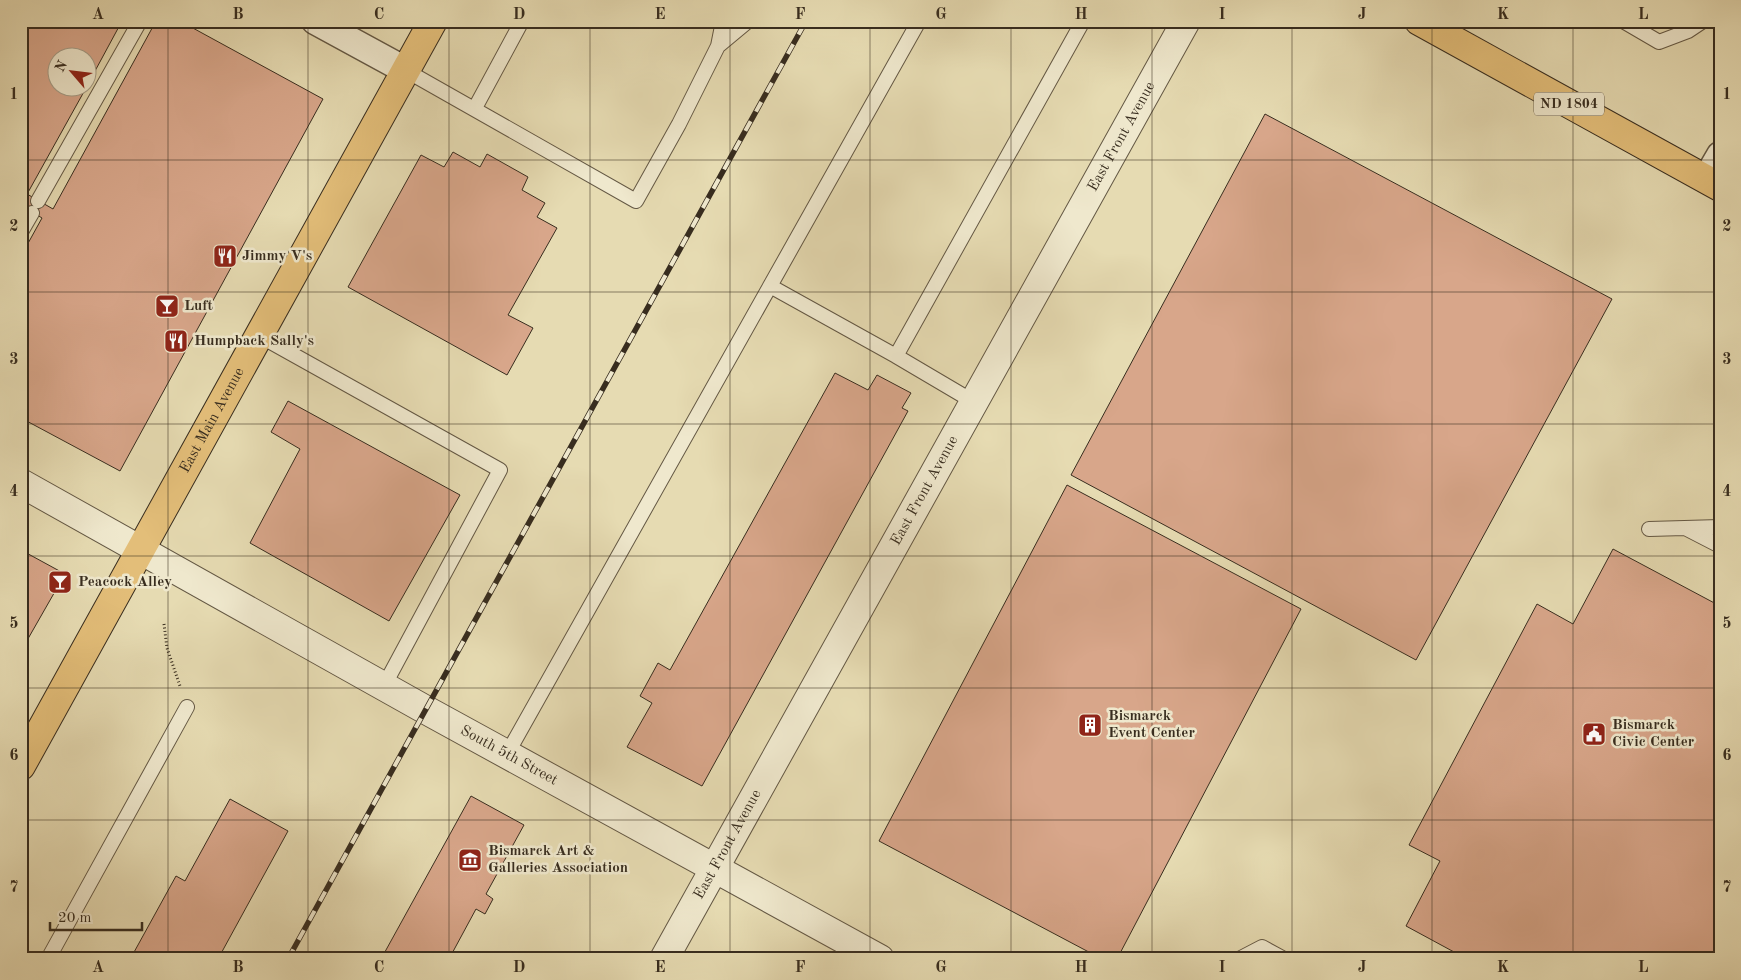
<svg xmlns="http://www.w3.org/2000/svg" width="1741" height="980" font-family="'Old Standard TT',serif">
<rect width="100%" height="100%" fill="#e6dbb2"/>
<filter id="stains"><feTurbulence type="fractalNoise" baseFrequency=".004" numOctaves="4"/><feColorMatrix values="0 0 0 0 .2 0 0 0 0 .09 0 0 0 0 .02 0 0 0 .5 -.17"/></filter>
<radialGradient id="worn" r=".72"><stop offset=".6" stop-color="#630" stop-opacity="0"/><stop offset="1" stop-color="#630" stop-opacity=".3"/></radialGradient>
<path fill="#d8a68a" stroke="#382d1f" d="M21,21H122L88,84V58H58V88H86L21,205Z
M156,21H180L323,99L120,471L21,418V256L42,218L21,205L27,194L53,209Z
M1265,114L1612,299L1416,660L1071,475Z
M453,152L480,167L487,154L528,177L522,190L545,203L537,217L557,228L508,315L533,328L507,375L348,287L421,155L444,167Z
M835,373L868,390L877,375L911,393L902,408L908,411L702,786L627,747L652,703L640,696L658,663L670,670Z
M288,401L460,495L389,621L250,543L300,449L271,432Z
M1067,485L1301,609L1117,959H1102L879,841Z
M1613,549L1720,606V959H1467L1406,926L1440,861L1409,845L1537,604L1573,624Z
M21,550L65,574L21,651Z
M471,796L524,825L486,894L493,899L485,914L476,909L449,959H381Z
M230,799L288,831L218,959H141L133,954L176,876L185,881Z"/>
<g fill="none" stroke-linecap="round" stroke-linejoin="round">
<g stroke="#645844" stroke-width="16">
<path id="service" d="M1623,21L1659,42L1688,31L1703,21
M718,46L748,21
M405,70L636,201L679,124L718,46L723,21
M475,108L522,21
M38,201L140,21
M21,232L32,213
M770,286L896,356
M258,335L500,470L384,686
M974,402L896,356L1083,21
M1649,529L1720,527
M1687,529L1720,546
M507,754L919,21
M48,959L187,707
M1239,959L1262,947L1284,959"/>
</g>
<g stroke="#645844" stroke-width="29">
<path id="minor" d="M315,21L405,70
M1706,179L1720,155"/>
</g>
<g stroke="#645844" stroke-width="30">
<g id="tertiary">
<path id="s1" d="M21,483L426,710L880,959"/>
<path id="s2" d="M664,959L1186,21"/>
</g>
</g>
<g stroke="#382d1f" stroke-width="30">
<g id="primary">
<path d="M1419,21L1720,187"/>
<path id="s3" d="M21,766L433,21"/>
</g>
</g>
<path stroke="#382d1f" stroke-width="3" stroke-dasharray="1 2.5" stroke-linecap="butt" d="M164,624L167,648L180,686"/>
<use href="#service" stroke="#efe8cd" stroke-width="14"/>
<use href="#minor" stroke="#efe8cd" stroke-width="26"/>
<use href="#tertiary" stroke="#efe8cd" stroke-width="28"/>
<use href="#primary" stroke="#e3be79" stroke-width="28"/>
<g stroke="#382d1f" stroke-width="5.5">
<path id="rail" d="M288,959L806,21"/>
</g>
<use href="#rail" stroke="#efe8cd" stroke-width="4" stroke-dasharray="11" stroke-linecap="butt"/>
</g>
<path fill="none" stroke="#382d1f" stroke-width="1" stroke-opacity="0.55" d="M168,21V959M308,21V959M449,21V959M590,21V959M730,21V959M870,21V959M1011,21V959M1152,21V959M1292,21V959M1432,21V959M1573,21V959M21,160H1720M21,292H1720M21,424H1720M21,556H1720M21,688H1720M21,820H1720"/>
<defs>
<g id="restaurant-square" transform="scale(1.25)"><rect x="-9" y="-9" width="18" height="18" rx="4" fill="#8f2418" stroke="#efe8cd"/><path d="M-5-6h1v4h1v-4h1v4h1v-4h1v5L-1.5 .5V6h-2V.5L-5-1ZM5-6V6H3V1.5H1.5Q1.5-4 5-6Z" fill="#fff"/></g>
<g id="bar-square" transform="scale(1.25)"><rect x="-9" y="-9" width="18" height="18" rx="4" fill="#8f2418" stroke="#efe8cd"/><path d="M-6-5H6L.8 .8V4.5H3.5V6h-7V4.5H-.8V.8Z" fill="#fff"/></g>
<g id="building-square" transform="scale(1.25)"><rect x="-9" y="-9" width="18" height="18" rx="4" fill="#8f2418" stroke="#efe8cd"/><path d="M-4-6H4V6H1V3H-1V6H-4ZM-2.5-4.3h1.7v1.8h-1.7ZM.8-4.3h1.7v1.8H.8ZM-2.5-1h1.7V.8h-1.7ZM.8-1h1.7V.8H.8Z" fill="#fff"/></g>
<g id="civic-square" transform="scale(1.25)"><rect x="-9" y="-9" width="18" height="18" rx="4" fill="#8f2418" stroke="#efe8cd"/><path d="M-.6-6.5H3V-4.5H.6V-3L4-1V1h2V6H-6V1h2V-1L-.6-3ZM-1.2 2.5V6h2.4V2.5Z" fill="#fff"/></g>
<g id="museum-square" transform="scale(1.25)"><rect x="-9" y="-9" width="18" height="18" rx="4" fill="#8f2418" stroke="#efe8cd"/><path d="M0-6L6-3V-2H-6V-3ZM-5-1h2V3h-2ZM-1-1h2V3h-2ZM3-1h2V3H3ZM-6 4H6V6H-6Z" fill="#fff"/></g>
</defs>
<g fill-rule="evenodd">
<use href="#restaurant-square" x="225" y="256"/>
<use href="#bar-square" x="167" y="306"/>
<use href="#restaurant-square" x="176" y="341"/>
<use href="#bar-square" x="60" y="582"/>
<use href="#building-square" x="1090" y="725"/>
<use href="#civic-square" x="1594" y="734"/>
<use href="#museum-square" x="470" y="860"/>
</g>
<g text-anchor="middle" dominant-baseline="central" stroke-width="5" stroke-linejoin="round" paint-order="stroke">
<rect fill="#efe8cd" stroke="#6f6553" stroke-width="1" x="1534" y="92.5" width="70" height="23" rx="4"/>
<g font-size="14" font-weight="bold" fill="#382d1f">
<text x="1569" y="104">ND 1804</text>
</g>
<g font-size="15" fill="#382d1f" stroke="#efe8cd">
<text stroke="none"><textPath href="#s2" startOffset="941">East Front Avenue</textPath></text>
<text stroke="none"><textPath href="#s3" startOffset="395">East Main Avenue</textPath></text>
<text stroke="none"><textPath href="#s2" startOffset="536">East Front Avenue</textPath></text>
<text stroke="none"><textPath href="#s1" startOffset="559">South 5th Street</textPath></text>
<text stroke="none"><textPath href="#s2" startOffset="131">East Front Avenue</textPath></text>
</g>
<g font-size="15" font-weight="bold" fill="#382d1f" stroke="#efe8cd" text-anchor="start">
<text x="242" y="256">Jimmy V's</text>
<text x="184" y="306">Luft</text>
<text x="194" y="341">Humpback Sally's</text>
<text x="78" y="582">Peacock Alley</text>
<text x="1108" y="716">Bismarck<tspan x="1108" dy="17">Event Center</tspan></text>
<text x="1612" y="725">Bismarck<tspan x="1612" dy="17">Civic Center</tspan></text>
<text x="488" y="851">Bismarck Art &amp;<tspan x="488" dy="17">Galleries Association</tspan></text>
</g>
</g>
<rect width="1741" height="980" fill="none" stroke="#e6dbb2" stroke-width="55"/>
<g transform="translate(72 72) rotate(298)"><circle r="24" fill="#efe8cd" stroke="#a69d87"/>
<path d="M0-4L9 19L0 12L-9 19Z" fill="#8f2418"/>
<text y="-8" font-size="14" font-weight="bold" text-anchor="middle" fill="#382d1f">N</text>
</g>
<path d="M50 922v8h92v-8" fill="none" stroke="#382d1f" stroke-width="2.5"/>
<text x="58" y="922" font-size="15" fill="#382d1f" stroke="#efe8cd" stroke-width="4" paint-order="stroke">20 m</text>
<rect x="28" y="28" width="1686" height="924" fill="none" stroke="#382d1f" stroke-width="2"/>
<g font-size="16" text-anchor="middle" font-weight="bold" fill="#382d1f">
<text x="98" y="19">A</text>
<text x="238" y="19">B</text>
<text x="379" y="19">C</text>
<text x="519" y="19">D</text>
<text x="660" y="19">E</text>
<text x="800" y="19">F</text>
<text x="941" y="19">G</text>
<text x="1081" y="19">H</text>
<text x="1222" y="19">I</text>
<text x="1362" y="19">J</text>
<text x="1503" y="19">K</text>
<text x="1643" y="19">L</text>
<text x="14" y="99">1</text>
<text x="1727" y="99">1</text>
<text x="14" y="231">2</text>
<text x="1727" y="231">2</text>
<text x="14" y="364">3</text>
<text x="1727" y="364">3</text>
<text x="14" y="496">4</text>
<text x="1727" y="496">4</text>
<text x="14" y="628">5</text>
<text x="1727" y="628">5</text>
<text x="14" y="760">6</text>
<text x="1727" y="760">6</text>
<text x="14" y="892">7</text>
<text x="1727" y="892">7</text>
<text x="98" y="972">A</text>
<text x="238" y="972">B</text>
<text x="379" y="972">C</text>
<text x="519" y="972">D</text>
<text x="660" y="972">E</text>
<text x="800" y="972">F</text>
<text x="941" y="972">G</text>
<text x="1081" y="972">H</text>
<text x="1222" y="972">I</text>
<text x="1362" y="972">J</text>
<text x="1503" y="972">K</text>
<text x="1643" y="972">L</text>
</g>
<rect width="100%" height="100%" filter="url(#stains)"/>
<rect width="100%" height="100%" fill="url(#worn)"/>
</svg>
